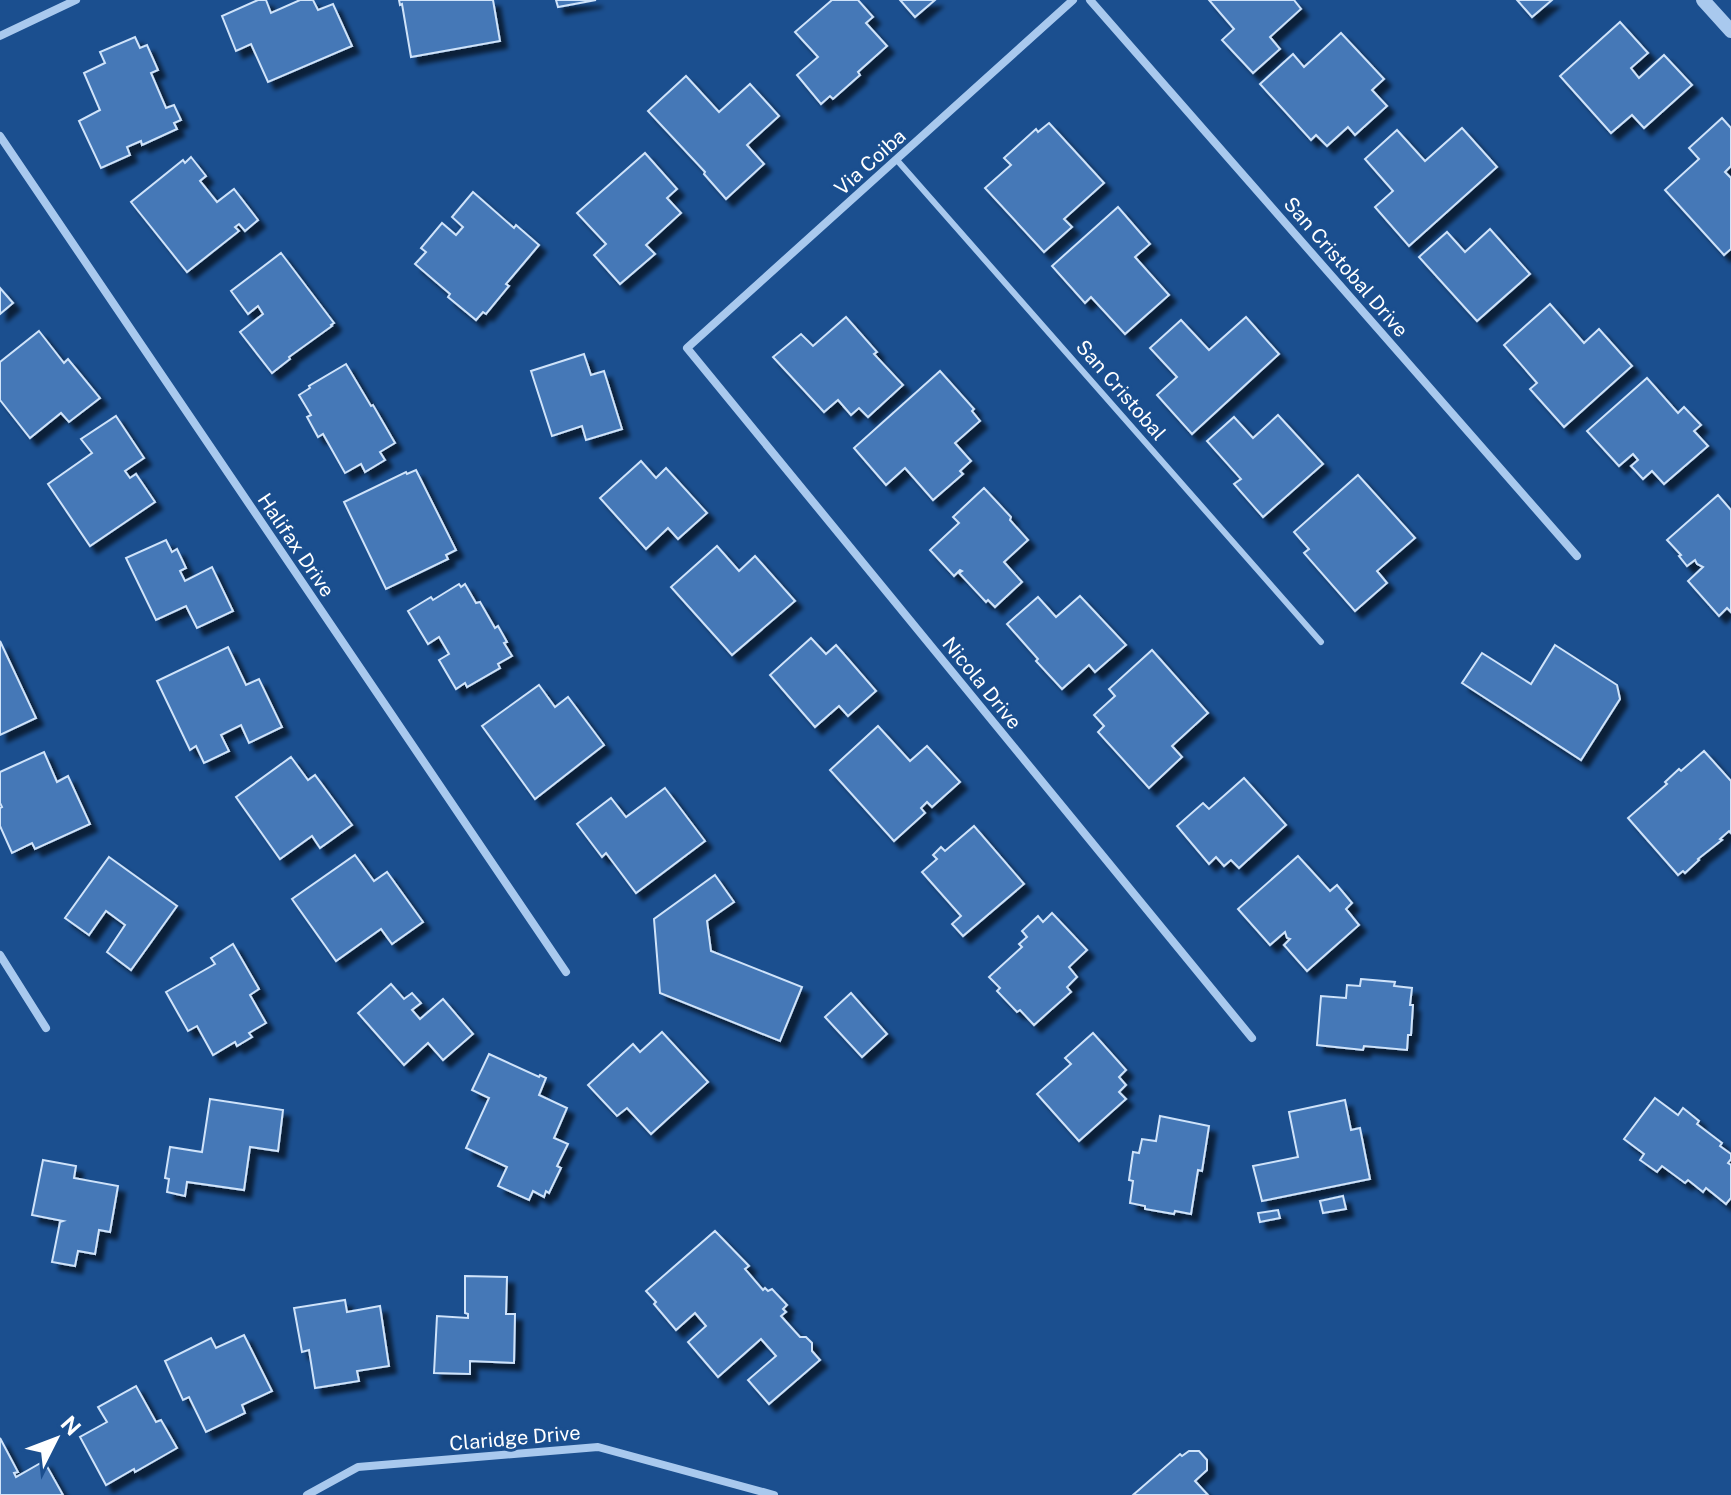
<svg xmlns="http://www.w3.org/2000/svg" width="1731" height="1495" font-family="'Public Sans',sans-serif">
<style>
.building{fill:#4478b7;stroke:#cfe3fa;stroke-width:2;filter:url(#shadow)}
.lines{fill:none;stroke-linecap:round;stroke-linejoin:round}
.service{stroke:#a9c9ee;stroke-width:6}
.minor{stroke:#a9c9ee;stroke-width:8}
.tertiary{stroke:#a9c9ee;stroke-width:14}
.labels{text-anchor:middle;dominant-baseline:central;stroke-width:6;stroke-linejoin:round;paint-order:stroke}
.street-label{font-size:20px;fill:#fff;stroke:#1b4f8f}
</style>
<defs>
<filter id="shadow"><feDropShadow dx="7" dy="7" stdDeviation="2" flood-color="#0009"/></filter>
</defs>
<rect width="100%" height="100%" fill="#1b4f8f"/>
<g class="building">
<path d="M258,0H266L271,13L300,0H313L318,10L333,4L352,46L268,82L251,44L236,51L222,16Z"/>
<path d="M399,0H493L500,41L411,57L402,4L400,5Z"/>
<path d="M556,0H596L558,7Z"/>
<path d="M832,0H858L873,17L866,23L887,46L858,72L860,75L833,99L830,96L821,104L797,75L818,57L795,32Z"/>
<path d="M900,0H935L915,17Z"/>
<path d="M1209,0H1294L1301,9L1270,37L1280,49L1253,73L1222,40L1234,29Z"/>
<path d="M1517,0H1552L1532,17Z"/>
<path d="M1620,22L1648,53L1631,68L1639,78L1664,55L1692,85L1644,128L1632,115L1611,133L1560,76Z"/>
<path d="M1341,33L1384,79L1372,90L1387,106L1355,135L1348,127L1327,146L1316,135L1311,140L1260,84L1293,54L1304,67Z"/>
<path d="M135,37L140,48L147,45L158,70L151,73L166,108L174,105L181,120L174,123L177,129L142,145L141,141L127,147L130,155L101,168L79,121L100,110L84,73L105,63L100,52Z"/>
<path d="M686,76L719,112L750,84L779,116L747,145L764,164L726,199L704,174L705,172L648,111Z"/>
<path d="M1722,118L1731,128V166L1725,172L1731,178V249L1724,255L1665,190L1699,159L1689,148Z"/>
<path d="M1049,123L1104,183L1064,219L1072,227L1044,252L985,188L1011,165L1004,158L1036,129L1038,132Z"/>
<path d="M1462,128L1497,167L1409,246L1375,207L1393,191L1365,159L1397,130L1425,161Z"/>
<path d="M645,153L677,189L667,198L681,213L646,245L655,254L620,284L594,255L606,244L577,213Z"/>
<path d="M191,157L206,176L200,181L217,202L234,189L258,220L245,231L239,224L235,227L239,231L187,272L131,202L183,160L185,163Z"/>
<path d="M473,192L514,228L516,225L539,245L506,284L509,286L486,314L483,312L476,320L448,297L450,294L415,264L426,252L421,248L442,223L456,235L463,227L452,217Z"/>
<path d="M1118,207L1150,244L1135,257L1169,295L1125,334L1091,297L1085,303L1052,266Z"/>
<path d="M1490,229L1530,274L1477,321L1419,257L1447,232L1465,252Z"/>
<path d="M281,253L334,323L331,325L332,326L289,357L290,359L272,373L240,332L263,314L258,306L248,314L231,291Z"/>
<path d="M0,288L13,303L0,314Z"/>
<path d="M1550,304L1584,343L1599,329L1632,366L1564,427L1530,389L1537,383L1504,345Z"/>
<path d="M846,317L877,352L874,354L903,385L868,417L859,408L851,415L838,400L824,412L773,357L801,334L813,346Z"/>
<path d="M1246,317L1279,354L1192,434L1157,395L1177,377L1150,348L1181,320L1209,350Z"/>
<path d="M39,331L64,363L68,359L100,398L69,422L61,413L30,438L0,400V362Z"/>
<path d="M584,354L591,375L604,371L622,429L586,440L582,426L552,436L531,371Z"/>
<path d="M346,364L371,406L373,405L395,443L380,452L385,460L365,472L361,464L345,473L323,434L318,437L307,417L311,415L299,395L310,388L309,386Z"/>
<path d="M940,371L974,409L972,411L980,421L955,443L971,461L960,471L963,474L933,500L905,468L886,485L854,448Z"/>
<path d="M1647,378L1678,413L1684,407L1701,425L1694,431L1708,446L1664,484L1652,471L1643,479L1631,466L1638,460L1633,454L1619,466L1587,431Z"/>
<path d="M1278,415L1323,464L1263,517L1234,484L1241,479L1207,441L1234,417L1253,438Z"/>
<path d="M116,416L144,458L125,471L130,478L136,474L155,502L90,546L48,484L92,453L81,439Z"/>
<path d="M641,461L656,478L666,468L707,513L678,539L668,528L646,549L600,498Z"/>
<path d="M416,470L456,550L446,555L448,559L386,589L344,502L406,472L407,474Z"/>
<path d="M1358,475L1415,538L1377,571L1387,583L1355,611L1304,553L1309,549L1294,532Z"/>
<path d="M984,488L1011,517L1010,520L1028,540L1004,562L1022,582L995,607L988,600L986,602L959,573L962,571L960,570L954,576L930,550L959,523L953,517Z"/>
<path d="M1718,495L1731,510V612L1727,608L1719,616L1688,581L1703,567L1697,564L1695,560L1687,566L1679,556L1681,555L1667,540Z"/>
<path d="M166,540L172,552L177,549L186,568L180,571L185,581L212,567L233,611L197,628L186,606L156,620L126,558Z"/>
<path d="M717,546L739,571L755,556L795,601L732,655L671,587Z"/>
<path d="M459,584L461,587L465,584L476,603L480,602L495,628L498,626L507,642L504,643L512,656L498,664L500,668L467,687L465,683L456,689L439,660L449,654L439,637L428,644L408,611L431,597L433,600Z"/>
<path d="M1080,596L1126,645L1095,672L1089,665L1062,689L1036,661L1038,659L1007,624L1038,597L1056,617Z"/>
<path d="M811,638L826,654L836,645L876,691L848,716L839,706L815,727L770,675Z"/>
<path d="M0,641L36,718L0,735Z"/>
<path d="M1555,645L1617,685L1620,699L1581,760L1462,683L1482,653L1531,684Z"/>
<path d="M228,647L246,685L259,679L282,727L249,743L241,725L221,735L229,751L204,763L196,746L190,750L157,681Z"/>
<path d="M1152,650L1208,713L1172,746L1182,757L1149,788L1098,732L1104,726L1094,715L1115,696L1109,689Z"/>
<path d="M539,685L555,707L568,697L604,745L535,799L482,726Z"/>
<path d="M878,726L910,761L927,746L960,782L932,807L927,802L921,808L925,813L894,841L830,770Z"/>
<path d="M1704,751L1731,781V833L1729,831L1720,839L1722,840L1698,859L1699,860L1685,873L1683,871L1678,875L1628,818L1667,784L1665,782L1679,769L1681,771Z"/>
<path d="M44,752L57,782L68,776L90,824L35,849L32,843L12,853L0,826V808L2,807L0,803V772Z"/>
<path d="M291,757L308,780L315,775L352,825L320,848L312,836L280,859L236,797Z"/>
<path d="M1244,778L1286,825L1239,868L1231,860L1224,866L1216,857L1209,864L1177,826L1203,803L1209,809Z"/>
<path d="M665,788L705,841L636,893L606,853L602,857L577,824L611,798L626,817Z"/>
<path d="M974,826L1024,884L963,936L952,924L961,916L922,872L937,859L933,855L941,847L945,851Z"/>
<path d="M355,855L374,881L387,872L423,922L392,944L381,929L336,961L292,899Z"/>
<path d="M1298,856L1330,891L1337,885L1352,903L1346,909L1359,925L1307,971L1284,945L1290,939L1287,938L1285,932L1270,945L1238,909Z"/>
<path d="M109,857L177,906L131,970L107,952L125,925L106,911L89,935L65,918Z"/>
<path d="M715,875L734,902L707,921L711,951L802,987L780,1041L660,993L654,919Z"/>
<path d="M1052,913L1087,950L1069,967L1077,977L1067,987L1071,992L1034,1025L1020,1010L1017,1012L997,991L1000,988L989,977L1022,947L1019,944L1027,937L1022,931L1038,916L1043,922Z"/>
<path d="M233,944L259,989L250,995L266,1023L249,1033L252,1037L237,1046L235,1042L213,1055L197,1026L188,1031L166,992L215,964L211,958Z"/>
<path d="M1361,979L1395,982L1394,986L1412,988L1410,1005H1413L1411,1035H1408L1407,1050L1364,1046L1363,1050L1317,1045L1321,996L1346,998L1347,985L1360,986Z"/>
<path d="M391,984L404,999L412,993L421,1003L412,1010L420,1019L443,999L473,1034L443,1060L428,1043L404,1065L358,1013Z"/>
<path d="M851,993L887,1034L862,1057L825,1017Z"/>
<path d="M662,1032L708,1082L651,1134L627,1108L617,1116L588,1085L633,1044L640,1052Z"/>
<path d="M1093,1033L1126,1070L1119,1077L1126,1085L1119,1092L1126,1099L1079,1141L1037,1094L1071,1064L1065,1058Z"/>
<path d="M489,1054L539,1077L540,1075L546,1078L539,1095L567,1108L554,1138L568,1144L557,1166L561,1168L549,1193L546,1191L544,1197L533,1191L529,1200L498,1186L507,1167L466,1148L489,1098L472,1090Z"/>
<path d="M1655,1098L1678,1115L1683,1108L1699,1121L1697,1124L1722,1143L1720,1146L1731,1154V1159L1728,1163L1731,1165V1198L1726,1204L1706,1188L1703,1192L1688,1180L1685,1183L1662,1166L1657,1172L1640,1160L1644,1154L1624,1139Z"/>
<path d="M210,1099L283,1110L278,1151L250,1147L244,1190L187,1182L185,1196L167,1192L169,1179L165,1178L170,1147L202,1152Z"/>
<path d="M1345,1100L1351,1130L1360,1128L1370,1179L1262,1201L1253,1166L1298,1157L1289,1112Z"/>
<path d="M1160,1116L1209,1126L1202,1171L1198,1170L1191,1214L1175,1211L1174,1214L1145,1209V1206L1130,1203L1133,1181L1129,1180L1133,1152L1139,1153L1142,1139L1156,1141Z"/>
<path d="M43,1160L76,1166L74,1178L118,1186L110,1232L99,1230L95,1254L78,1251L75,1266L52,1262L60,1222L63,1221L32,1215Z"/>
<path d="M1343,1196L1346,1209L1323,1213L1320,1201Z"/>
<path d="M1278,1210L1280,1218L1260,1222L1258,1213Z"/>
<path d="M715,1231L749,1266L745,1269L763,1290L765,1288L768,1291L772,1289L787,1305L783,1309L786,1312L781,1316L800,1337H806L812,1343V1351L820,1360L769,1404L748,1380L776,1356L761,1339L718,1377L688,1342L706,1326L695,1313L676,1330L654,1304L656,1302L646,1291Z"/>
<path d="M465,1276L507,1277L506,1314H515L514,1363L470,1361V1374L434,1373L437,1316L468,1318V1314L465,1313Z"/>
<path d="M345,1300L347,1312L380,1306L389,1366L357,1371L359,1381L315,1388L309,1350L302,1352L294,1308Z"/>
<path d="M244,1335L272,1391L242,1405L245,1413L206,1432L189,1397L183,1400L165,1361L211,1338L216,1348Z"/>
<path d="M136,1386L156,1422L161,1420L177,1448L135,1472L134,1469L106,1485L80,1437L107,1422L98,1407Z"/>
<path d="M0,1438L18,1472L14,1473L16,1477L44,1461L63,1495H0Z"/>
<path d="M1189,1451H1199L1207,1460V1470L1195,1481L1208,1495H1133L1180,1454L1182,1456Z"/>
</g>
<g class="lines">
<path class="service" d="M896,159L1321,642"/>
<g class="minor">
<path d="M1073,0L687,348L1252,1038"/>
<path d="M1090,0L1577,556"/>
<path d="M0,36L76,0"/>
<path d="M0,136L566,972"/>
<path d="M0,955L46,1028"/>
<path d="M307,1495L358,1467L598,1447L774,1495"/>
</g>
<path class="tertiary" d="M1703,0L1731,31"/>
</g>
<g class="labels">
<g class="street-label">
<text transform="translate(870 162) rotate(-42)">Via Coiba</text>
<text transform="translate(1346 267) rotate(49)">San Cristobal Drive</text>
<text transform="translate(1121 390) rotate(49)">San Cristobal</text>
<text transform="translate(296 545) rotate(56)">Halifax Drive</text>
<text transform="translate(982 683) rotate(51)">Nicola Drive</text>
<text transform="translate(515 1438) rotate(-5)">Claridge Drive</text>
</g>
</g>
<g transform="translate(56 1439) rotate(48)" stroke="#1b4f8f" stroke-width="6" paint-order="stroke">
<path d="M0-6L14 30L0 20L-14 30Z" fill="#ffffff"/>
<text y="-12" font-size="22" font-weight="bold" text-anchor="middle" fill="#ffffff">N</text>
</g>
</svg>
